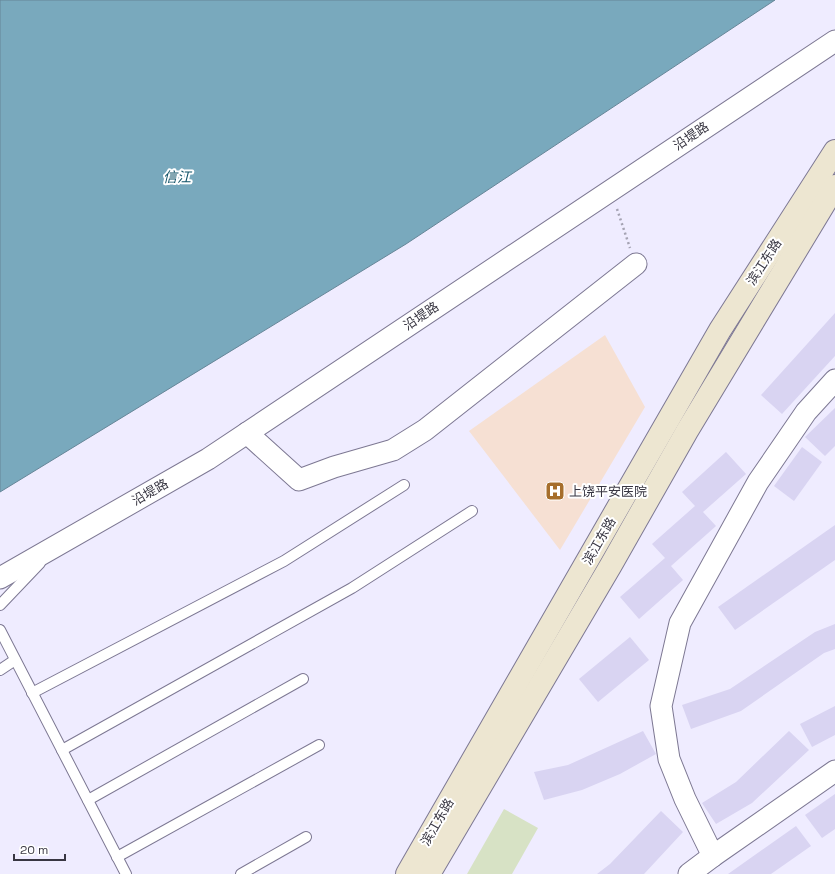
<svg xmlns="http://www.w3.org/2000/svg" width="835" height="874" font-family="'Space Grotesk','Noto Sans SC',sans-serif">
<style>
.medical{fill:#f6e0d3}
.park{fill:#d7e2c5}
.water{fill:#79a9bd;stroke:#668698}
.building{fill:#d9d4f2}
.lines{fill:none;stroke-linecap:round;stroke-linejoin:round}
.lane-casing{stroke:#7d7893;stroke-width:12}
.street-casing{stroke:#7d7893;stroke-width:23}
.secondary-casing{stroke:#7d7893;stroke-width:24}
.path{stroke:#a5a3b3;stroke-width:2.5;stroke-dasharray:2 3;stroke-linecap:butt}
.lane{stroke:#fff;stroke-width:10}
.street{stroke:#fff;stroke-width:21}
.secondary{stroke:#ede6d1;stroke-width:22}
.labels{text-anchor:middle;dominant-baseline:central;stroke-width:4;stroke-linejoin:round;paint-order:stroke}
.street-label{font-size:13px;fill:#383642;stroke:#fff}
.poi-label{font-size:13px;fill:#383642;stroke:#fff;text-anchor:start}
.water-label{font-size:14px;font-style:italic;fill:#0d5065;stroke:#fff}
</style>
<rect width="100%" height="100%" fill="#efecff"/>
<path class="medical" d="M605,335L645,407L560,550L469,431Z"/>
<path class="park" d="M504,809L538,828L512,874H467Z"/>
<path class="water" d="M0,0H775L406,244L0,492Z"/>
<g class="building">
<path d="M835,313V356L782,414L761,395Z"/>
<path d="M835,408V446L825,456L805,437Z"/>
<path d="M802,447L822,462L794,501L774,486Z"/>
<path d="M726,452L746,474L703,512L716,526L671,566L683,580L639,619L620,597L665,558L652,544L695,506L682,492Z"/>
<path d="M835,525V560L735,630L718,607Z"/>
<path d="M835,624V649L824,653L741,711L691,729L682,705L730,689L815,632Z"/>
<path d="M630,637L649,660L598,702L579,679Z"/>
<path d="M835,706V735L812,747L800,724Z"/>
<path d="M643,731L656,754L620,774L582,790L544,800L534,772L568,765Z"/>
<path d="M789,731L809,750L752,803L716,824L702,803L736,782Z"/>
<path d="M835,794V829L822,838L805,815Z"/>
<path d="M661,811L683,832L644,874H597L610,864Z"/>
<path d="M796,826L811,846L771,874H728Z"/>
</g>
<g class="lines">
<g class="lane-casing">
<g id="lane">
<path d="M0,605L40,563"/>
<path d="M0,630L126,874"/>
<path d="M0,670L15,660"/>
<path d="M32,693L284,561L404,485"/>
<path d="M62,750L352,588L472,511"/>
<path d="M88,800L303,679"/>
<path d="M117,857L319,745"/>
<path d="M241,874L306,837"/>
</g>
</g>
<g class="street-casing">
<g id="street">
<path d="M835,380L806,412L758,482L680,623L661,706L669,759L685,799L713,856L835,771"/>
<path d="M247,433L299,480L334,467L393,450L425,430L636,264"/>
<path d="M0,578L208,459L835,41"/>
<path d="M689,874L713,856"/>
</g>
</g>
<g class="secondary-casing">
<g id="secondary">
<path d="M407,874L720,330L835,151"/>
<path d="M429,874L611,565L687,431L835,186"/>
</g>
</g>
<path class="path" d="M617,209L630,248"/>
<use href="#lane" class="lane"/>
<use href="#street" class="street"/>
<use href="#secondary" class="secondary"/>
</g>
<defs>
<g id="hospital-square" transform="scale(1)"><rect x="-9" y="-9" width="18" height="18" rx="4" fill="#a66e2b" stroke="#fff"/><path d="M-5-5h3v3.5h4V-5h3V5h-3V1.5h-4V5h-3Z" fill="#fff"/></g>
</defs>
<g fill-rule="evenodd">
<use href="#hospital-square" x="555" y="491"/>
</g>
<g class="labels">
<g class="street-label">
<text transform="translate(691 136) rotate(-34)">沿堤路</text>
<text transform="translate(764 262) rotate(-57)">滨江东路</text>
<text transform="translate(421 316) rotate(-34)">沿堤路</text>
<text transform="translate(150 492) rotate(-30)">沿堤路</text>
<text transform="translate(599 541) rotate(-60)">滨江东路</text>
<text transform="translate(437 822) rotate(-60)">滨江东路</text>
</g>
<g class="poi-label">
<text x="569" y="491">上饶平安医院</text>
</g>
<g class="water-label">
<text x="177" y="177">信江</text>
</g>
</g>
<path d="M14 854v6h51v-6" fill="none" stroke="#383642" stroke-width="2"/>
<text x="20" y="854" font-size="12" fill="#383642" stroke="#ffffff" stroke-width="3" paint-order="stroke">20 m</text>
</svg>
